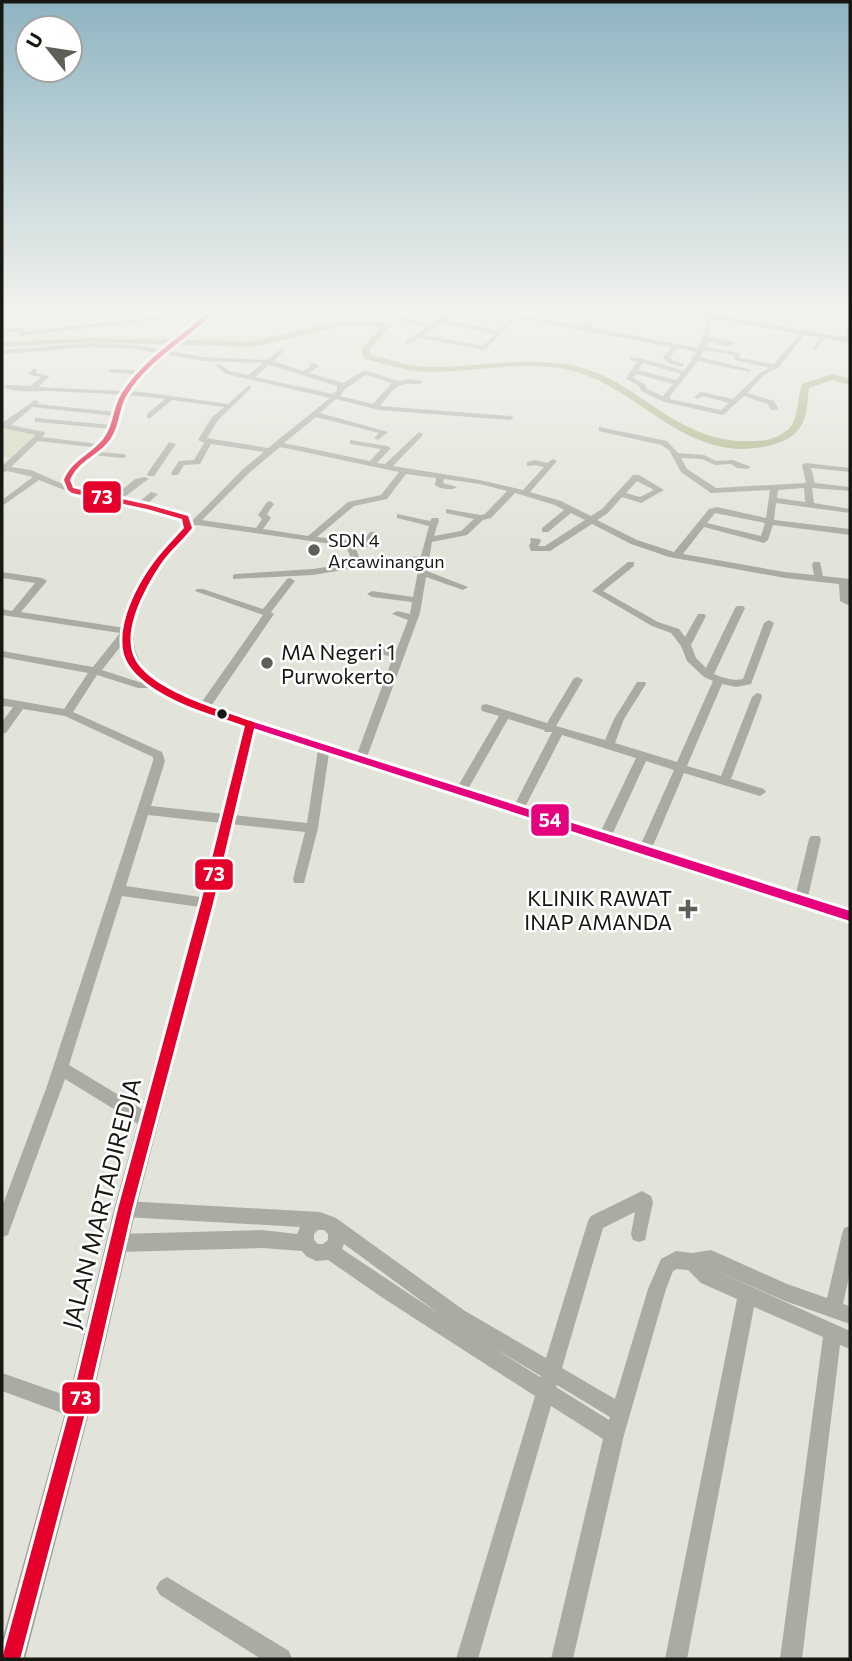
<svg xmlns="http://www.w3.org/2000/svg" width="852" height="1661" font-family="Commissioner,sans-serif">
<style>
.green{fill:#d3dabd}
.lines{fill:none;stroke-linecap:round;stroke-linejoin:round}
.river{fill:#abb488;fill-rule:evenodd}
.minor{fill:#aaaca3;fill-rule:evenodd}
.major{fill:#a1a399;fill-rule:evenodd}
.bus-1-casing{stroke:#fff;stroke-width:6}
.bus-2-casing{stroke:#fff;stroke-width:6}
.bus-1{fill:#e5007d;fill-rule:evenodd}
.bus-2{fill:#e4002b;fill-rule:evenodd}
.poi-dot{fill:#5e5f57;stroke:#fff;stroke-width:2.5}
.bus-dot{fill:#171811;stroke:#fff;stroke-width:2.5}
.labels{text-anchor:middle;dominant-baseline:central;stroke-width:5;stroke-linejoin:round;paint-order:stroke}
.far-poi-label{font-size:18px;fill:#171811;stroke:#fff;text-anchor:start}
.poi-label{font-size:21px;fill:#171811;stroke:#fff;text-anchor:start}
.near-street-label{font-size:24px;fill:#171811;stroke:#fff}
.line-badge{stroke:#fff;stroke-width:2.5}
.badge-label{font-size:19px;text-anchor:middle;font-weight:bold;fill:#fff}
</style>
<rect width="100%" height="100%" fill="#e2e4da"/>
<path class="green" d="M2,427L38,435L10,458L2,456Z"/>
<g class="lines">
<path class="river" d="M364,319L384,322L388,328L369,350L371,355C390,360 408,366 428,367C474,368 520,357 566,364C638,375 672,445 754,441C768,441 783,437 792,425C799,413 797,397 802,384L832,374L850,379V385L832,380L809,388C807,399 808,414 802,424C795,438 782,442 768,446C685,465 640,386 569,370C524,360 477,372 431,372C408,372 387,364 364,359L361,350L380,328L378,326L348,325L252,347L88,342L2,347V342L88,338L252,341L332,323Z"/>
<g class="minor">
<path d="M200,312H222L20,336L17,334L20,332Z"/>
<path d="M372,312H383L430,325L449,312H457L446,320L498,330L511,317L486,312H503L585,326L594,312H600L590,327L698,348C706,337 701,324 713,315L716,317L710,327L709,337L736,342L728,347L714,344V342L708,341L706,347L739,353L740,358L774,364L802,331L807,332L778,368L764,375L747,393L774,401L778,408L777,410H771L768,404L744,396L723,415L664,402L641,391L639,386L626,379L637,362L629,359V357L644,359L684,371L692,360L691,358L697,352L678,348L670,357L673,361L684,364V366L682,367L668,363L663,358L672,347L516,318L485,350L419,338L407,345L405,344V342L425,328ZM442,323L495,334L483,346L424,335ZM704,350L734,355L735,360L769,368L760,373L733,399L701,392L694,397L698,399L703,396L729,403L721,410L670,399V396L698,361L749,372L752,370L700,357ZM643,363L681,374L676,380L638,370ZM636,374L673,384L663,396L647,389L645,384L633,378Z"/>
<path d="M766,312H772L764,327H760Z"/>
<path d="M850,325L849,340L844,341L847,327Z"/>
<path d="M27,327L29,330L2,333V329Z"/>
<path d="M821,334L826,335L816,350H812Z"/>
<path d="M90,343L136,345L203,357L267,360L282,348L284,349V351L273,361L303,371L311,366L310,363H314L319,366L309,373L343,383L365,370L398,381L410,379L422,381V383L420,384C396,382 394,388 380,406L510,416L514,418L510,420L379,410L336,399L320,413L388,432L378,440L374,438L379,433L316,417L284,443L370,461L381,449L350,444V440L387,446L391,448L377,463L385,464L419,432L423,434L422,436L393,466L480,480L523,490L544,467L535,465L527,466V462L535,460L547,463L553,459L557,461L530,492L561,501L591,516L602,509L633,475H639L664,490L641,503L622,497L608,513L597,520L637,540L674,552L709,509L717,507L766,518L770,490L711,493L681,472L669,450L661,445L599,431V427L667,441L678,453L704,455L716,461L733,460L751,467L747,469L737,468L731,464L715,465L702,459L681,458L687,469L716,488L806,483L802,465L806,463L850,468V472L811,468L815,483L850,487V491L812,488L814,503L850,509V513L776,503L774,520L850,529V535L773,525L768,540L764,543L704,527L683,554L785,572L814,575L812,564L814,562H820L823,576L850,579V606L840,601L839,584L785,578L669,557L631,544L592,524L550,551H531L529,546L531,542L530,540L531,538L540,539L541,541L538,546H545L585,520L571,513L548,532H542V528L564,510L555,505L515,493L491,518L483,520L467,535L432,542L427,571L468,587L463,590L426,577L420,613L367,757L458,786L499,716L482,711L481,708L482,705L486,704L547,723L574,678L578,677L583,680L556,726L605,740L614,719L637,682H645L646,684L624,719L615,743L677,762L713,681L704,677L687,661L681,646L671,633L652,626L592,591L628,562H634V566L603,591L658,622L679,629L685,637L698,614H704L706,616L691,645L696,658L706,668L735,608L737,606H743L745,608L714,674C723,678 733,681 743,679L764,623L769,620L774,623L751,684L736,687L722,684L687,766L721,776L752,697L757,693L761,694L762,697L731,779L764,789L766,792L760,796L684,773L652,848L796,893L809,839L811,836H819L821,839L808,897L850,911V921L329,753L318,828L304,883H294L293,879L305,832L148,815L126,886L207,898L212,899L214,903L212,907L207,908L122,896L69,1065L155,1117L157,1122L155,1127L149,1130L143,1127L65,1079L10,1229L8,1235L2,1237V1207L47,1086L153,761V757L65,716L23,709L6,733L2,734V722L13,707L2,706V698L64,709L88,673L2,657V651L93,667L120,633L2,615V609L12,611L35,583L2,578V572L42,578L47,581L21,612L125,628L130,631L128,637L102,670L139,682L161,684L162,686L161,688H138L97,675L73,712L162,752L165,761L151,806L307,823L318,750L246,727L245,724L250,720L357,754L393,657L371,652L370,650L375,647L396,651L408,620L392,614L397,611L410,614L412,602L372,597L367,594L372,591L413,597L420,561L373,565L313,575L233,579V575L236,574L313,569L353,563L346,546L197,525L186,527V523L193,520L243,469L264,452L211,444L200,464L184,465L178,475H172L171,473L179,461L194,460L204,443L198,440L212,417L224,407L172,400L150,418H147V414L165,399C127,394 89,393 51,391C36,391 16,393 3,387L7,385L30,386L41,377L29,375V373L34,368L37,370L36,373L50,376L38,387L142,392L228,404L249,385L251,386V388L218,420L207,438L268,448L330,398L226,374L215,365L220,364L230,371L248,375L263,363L203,361L136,349L90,347L2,354V350ZM269,365L337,386V390L333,394L255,377ZM366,375L392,383L373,404L340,396L345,389ZM280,447L399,472L381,495L348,502L308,536L263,529L271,518L267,514L274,504L270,501L267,502L258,515L262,519L256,528L202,520L249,473ZM406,474L436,478L435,485C440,489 452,491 457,487L443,483L444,479L480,484L507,491L485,514L480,515L446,509V513L474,519L461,531L434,536L439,520L438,518H432L430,521L397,514V518L429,526L421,556L361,561L355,547H368L377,534L376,532H370L363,542L317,537L354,506L387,499ZM637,481L654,490L640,497L626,493ZM804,488L805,502L777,498L778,490ZM715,513L765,523L761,536L707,523ZM508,719L544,730L545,732H552L515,804L468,789ZM562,735L636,758L601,831L525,807ZM646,761L674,770L641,844L612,835Z"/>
<path d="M111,369L142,371L145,373L142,375L109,372L108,371Z"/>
<path d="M35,400L39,402L37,404L115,412L119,414L115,416L33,407L11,425L44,432L45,434L42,437L99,444L103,446L99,448L38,441L11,467L31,470L74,489L67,491L39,480L2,506V500L33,477L7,471L2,473V466L36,435L2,428V423Z"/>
<path d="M35,418L112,425L116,427L112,429L38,422H35Z"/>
<path d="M169,442L176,444L154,476H148L147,474Z"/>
<path d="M88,451L123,454L127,456L123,458L91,455H88Z"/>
<path d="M145,477L149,479C138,485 124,501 112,502V498L135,479Z"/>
<path d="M151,492L158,494L144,507H138V503Z"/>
<path d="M290,578L295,581L271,612L274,614L209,709H201L200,706L201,703L263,615L195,591L197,589H203L263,609L287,579Z"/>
<path d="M642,1191L651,1196L653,1202L645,1240L639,1242L633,1240L631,1234L635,1212L603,1228L562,1368L615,1399L648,1289L661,1259L676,1251L692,1253L711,1250L787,1284L827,1298L842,1234L844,1228L850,1226V1272L843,1304L850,1306V1324L785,1301L710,1268L850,1331V1349L840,1345L802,1659H780L823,1337L754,1307L687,1659H665L737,1299L701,1283L688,1270L677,1269L673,1271L666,1289L624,1435L573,1659H551L603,1439L551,1406L478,1659H456L535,1396L383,1298L328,1260L316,1261L306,1256L302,1251L262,1248L118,1252L112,1249L109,1243L112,1237L118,1234L262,1230L297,1234L300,1227L125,1217L119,1215L117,1209L119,1203L125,1201L320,1212L336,1218L465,1311L546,1358L588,1221L591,1216ZM318,1230H324L328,1234V1240L323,1244H318L314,1240V1234ZM344,1244L438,1313L342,1249ZM492,1347L541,1376L540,1377ZM557,1385L610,1417L609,1420L556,1387Z"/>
<path d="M2,1373L85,1402L88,1409L85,1416L78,1419L2,1391Z"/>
<path d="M167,1577L289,1651L292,1659H261L160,1595L156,1588L160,1581Z"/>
</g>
<g class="major">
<path d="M208,312H217C189,340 152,359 130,393C121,406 122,424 113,438C102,455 80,460 72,480L75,487L78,488L149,504L189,516L194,528C184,541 171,551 162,565C91,674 165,689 255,721L257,724L215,903L136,1209L90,1409L25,1659H2V1641L66,1409L114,1209L199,903L242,726C208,714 162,704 136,677C92,629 152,564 182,528L180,520L146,510L71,493L66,491L62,480C70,460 90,454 103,438C112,425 112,406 121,393C142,359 178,337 208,312Z"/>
<path d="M678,312H697L850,338V343Z"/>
</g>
<g class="bus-1-casing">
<path id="bus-1" d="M250,721L850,911V921L247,726L245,724L247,722Z"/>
</g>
<g class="bus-2-casing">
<path id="bus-2" d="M209,312H215C187,339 150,359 128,393C119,406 120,424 111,438C100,455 78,460 70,480L73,488L77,489L149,505L188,516L192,528C182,541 169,551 160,565C145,588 123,627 133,655C146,690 221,710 253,722L255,724L213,903L132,1209L86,1409L20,1659H2L70,1409L118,1209L201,903L245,726C215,715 182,707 155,689C143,681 128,669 124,654C116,623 140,579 159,556C167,546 176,537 184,528L182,519L147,509L72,493L68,490L64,480C72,460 92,454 104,438C114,425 113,406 122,393C144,359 180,337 209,312Z"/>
</g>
<use href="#bus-1" class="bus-1"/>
<use href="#bus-2" class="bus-2"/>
</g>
<linearGradient id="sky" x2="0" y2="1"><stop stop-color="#8fb4c2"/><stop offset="0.57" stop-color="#f2f3ee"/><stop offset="1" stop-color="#f2f3ee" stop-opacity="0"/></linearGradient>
<rect width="852" height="545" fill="url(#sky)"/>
<g class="poi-dot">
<circle cx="314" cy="550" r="7"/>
<circle cx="267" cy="663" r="7"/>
<path d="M684.5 898.5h7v7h7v7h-7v7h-7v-7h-7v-7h7z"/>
</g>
<circle class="bus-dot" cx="222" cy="714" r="6"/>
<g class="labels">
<g class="far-poi-label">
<text x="328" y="540">SDN 4<tspan x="328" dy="21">Arcawinangun</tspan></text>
</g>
<g class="poi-label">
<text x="281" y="651">MA Negeri 1<tspan x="281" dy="24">Purwokerto</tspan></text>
<text x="672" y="897" text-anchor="end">KLINIK RAWAT<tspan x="672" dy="24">INAP AMANDA</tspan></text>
</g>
<g class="near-street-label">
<text transform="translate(101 1203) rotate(-76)">JALAN MARTADIREDJA</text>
</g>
</g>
<g class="line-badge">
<rect x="82" y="480" width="40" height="34" rx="7" fill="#e4002b"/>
<rect x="530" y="803" width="40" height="34" rx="7" fill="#e5007d"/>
<rect x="194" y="858" width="40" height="33" rx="7" fill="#e4002b"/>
<rect x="61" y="1381" width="40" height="34" rx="7" fill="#e4002b"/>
</g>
<g class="badge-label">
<text x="102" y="504">73</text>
<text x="550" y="827">54</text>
<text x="214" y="881">73</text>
<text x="81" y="1405">73</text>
</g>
<rect width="852" height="1661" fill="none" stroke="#171811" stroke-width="7"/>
<g transform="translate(49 49) rotate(300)"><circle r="33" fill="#ffffff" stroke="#a2a3a0" stroke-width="2"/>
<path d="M0-5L12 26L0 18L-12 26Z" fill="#5e5f57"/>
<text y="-10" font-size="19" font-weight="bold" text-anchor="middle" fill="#171811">U</text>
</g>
</svg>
